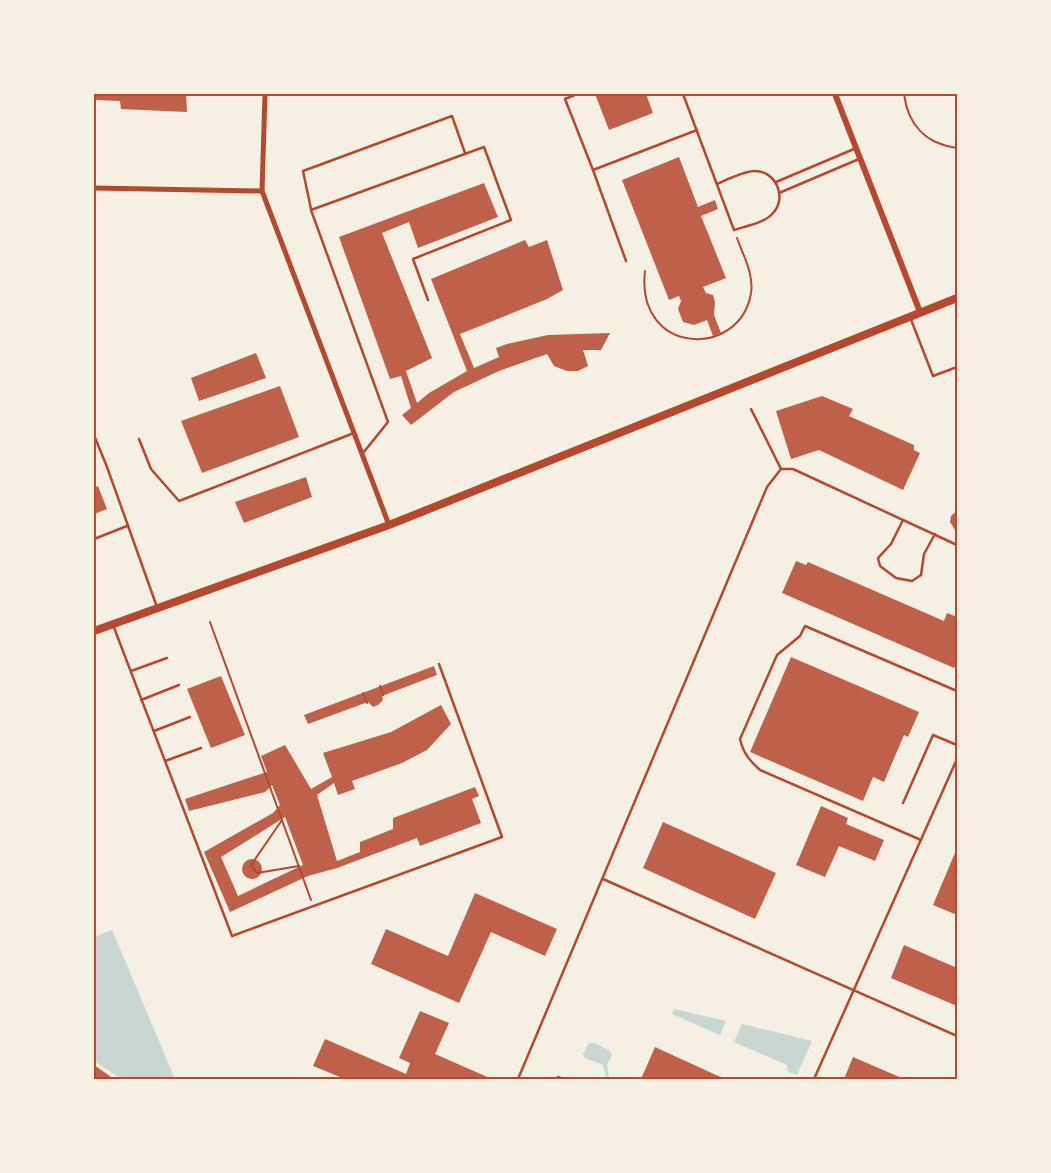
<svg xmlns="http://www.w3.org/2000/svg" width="1051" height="1173" font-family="'Alegreya Sans',sans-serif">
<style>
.water{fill:#c9d6d2}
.building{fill:#bf614a;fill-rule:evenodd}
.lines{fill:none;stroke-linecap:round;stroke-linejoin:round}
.path{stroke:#b5482f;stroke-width:2}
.service{stroke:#b5482f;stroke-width:2.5}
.minor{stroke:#b5482f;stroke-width:5}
.tertiary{stroke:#b5482f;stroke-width:6}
.primary{stroke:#b5482f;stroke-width:8}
.neatline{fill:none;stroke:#b5482f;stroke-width:2}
</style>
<rect width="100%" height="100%" fill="#f6efe4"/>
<g class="water">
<path d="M112,930L175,1079H121L94,1061V937Z"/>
<path d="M674,1009L726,1021L720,1035L672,1014Z"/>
<path d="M742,1024L812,1041L797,1075L788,1072L787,1065L734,1042Z"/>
<path d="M589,1043H595L610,1051L612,1055L607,1065L609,1079H606L603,1065L585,1058L583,1054Z"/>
</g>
<g class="building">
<path d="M94,94H186L187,112L121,109L120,101L94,100Z"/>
<path d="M595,94H646L653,113L609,130Z"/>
<path d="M679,157L698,207L715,200L718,209L701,216L726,278L703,287L706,293L713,295L715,302L714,315L721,333L713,336L707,320L694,325L683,322L678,309L681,301L679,296L669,300L622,180Z"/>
<path d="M484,183L498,217L418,248L409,222L382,233L432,358L406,371L417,403L429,393L467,371L431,279L525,240L529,247L547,240L563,290L547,299L460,334L474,368L499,357L496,348L507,344L548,335L610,333L601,350H583L588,366L578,371H567L554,366L547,354L499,371L454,392L411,425L402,415L411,408L401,376L390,379L339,237Z"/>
<path d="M256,353L266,378L199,401L191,378Z"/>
<path d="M280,386L299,437L202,473L181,421Z"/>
<path d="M822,396L853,409L849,416L914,445V450L920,453L903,490L819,450L791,459L776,411Z"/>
<path d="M306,477L312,497L244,523L235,502Z"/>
<path d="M98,486L107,509L94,514V488Z"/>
<path d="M957,511V533L950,522L951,516Z"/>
<path d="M796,561L806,565L808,562L944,621L947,613L957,617V661L954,668L782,593Z"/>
<path d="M791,657L919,712L908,737L904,735L884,782L873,777L863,801L750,752Z"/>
<path d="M434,666L437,675L382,696L383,700L378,705L373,707L368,702L308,724L304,715Z"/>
<path d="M221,676L245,735L211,748L187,689Z"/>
<path d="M441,705L451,724L427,750L402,763L352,781L355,789L338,795L334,783L317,795L337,861L360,852V842L393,829V818L475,787L479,796L472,799L481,823L420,846L417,838L337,868L308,876L230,912L204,852L273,813L280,805L272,785L265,792L189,811L185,799L267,772L261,756L285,745L311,789L332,777L323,753L391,732ZM285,817L303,865L238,896L221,857Z"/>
<path d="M821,806L848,818L846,824L884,840L875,861L839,846L825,877L796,865Z"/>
<path d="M663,822L776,873L755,919L643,868Z"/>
<path d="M957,848V915L933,905Z"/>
<circle cx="252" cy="869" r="10"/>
<path d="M475,893L557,929L545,956L491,932L459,1003L371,964L386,929L448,956Z"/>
<path d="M904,945L957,968V1006L891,978Z"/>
<path d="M420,1011L449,1023L435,1054L492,1079H345L313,1066L325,1039L406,1074L410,1063L399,1058Z"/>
<path d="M655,1047L716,1075L726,1079H641Z"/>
<path d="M853,1057L904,1079H844Z"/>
<path d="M94,1065L114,1079H94Z"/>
</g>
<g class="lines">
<g class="path">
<path d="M904,94C908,125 926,144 957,148"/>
<path d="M645,271C635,355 740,360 751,293C754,274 743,255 737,238"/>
<path d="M210,622L311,900"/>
<path d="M380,686L383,695"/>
<path d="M363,693L367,703"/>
<path d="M282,820L251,865L257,873L299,866"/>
</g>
<g class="service">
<path d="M577,94L565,99L593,170"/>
<path d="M683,94L734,230C746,226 765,223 773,213C788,197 775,170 754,171C742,172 728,179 717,184"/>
<path d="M776,182L854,149"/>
<path d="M779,193L859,159"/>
<path d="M311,209L303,171L452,116L465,153"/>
<path d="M626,261L593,170L697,130"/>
<path d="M910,317L933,376L957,367"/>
<path d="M751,409L781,469"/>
<path d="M94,435L107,467L157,607"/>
<path d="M139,439L151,469L179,501L354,433"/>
<path d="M363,453L388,422L311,210L484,147L511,220L413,259L428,300"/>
<path d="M903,520L891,544L878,558L880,566L896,578L912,581L921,575L924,554L935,534"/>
<path d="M94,539L127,526"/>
<path d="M113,625L232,936L502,837L439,664"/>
<path d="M131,671L167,658"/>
<path d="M141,700L179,685"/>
<path d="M154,731L190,717"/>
<path d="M165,761L201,748"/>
<path d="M903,803L933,735L957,745"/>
<path d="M921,840L760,770C750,761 743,753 740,739L777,655L800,636L805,626L957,691"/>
<path d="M603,879L957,1036"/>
<path d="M518,1079L767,487L781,469H793L957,545"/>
<path d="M557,1079L558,1077L563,1079"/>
<path d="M814,1079L957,759"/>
</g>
<g class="minor">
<path d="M265,94L262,191L389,525"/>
<path d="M94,188L262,191"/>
</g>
<path class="tertiary" d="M835,94L920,312"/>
<path class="primary" d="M94,631L389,525L957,298"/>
</g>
<rect width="1051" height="1173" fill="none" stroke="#f6efe4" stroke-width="190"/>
<rect x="95" y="95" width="861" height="983" class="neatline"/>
</svg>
